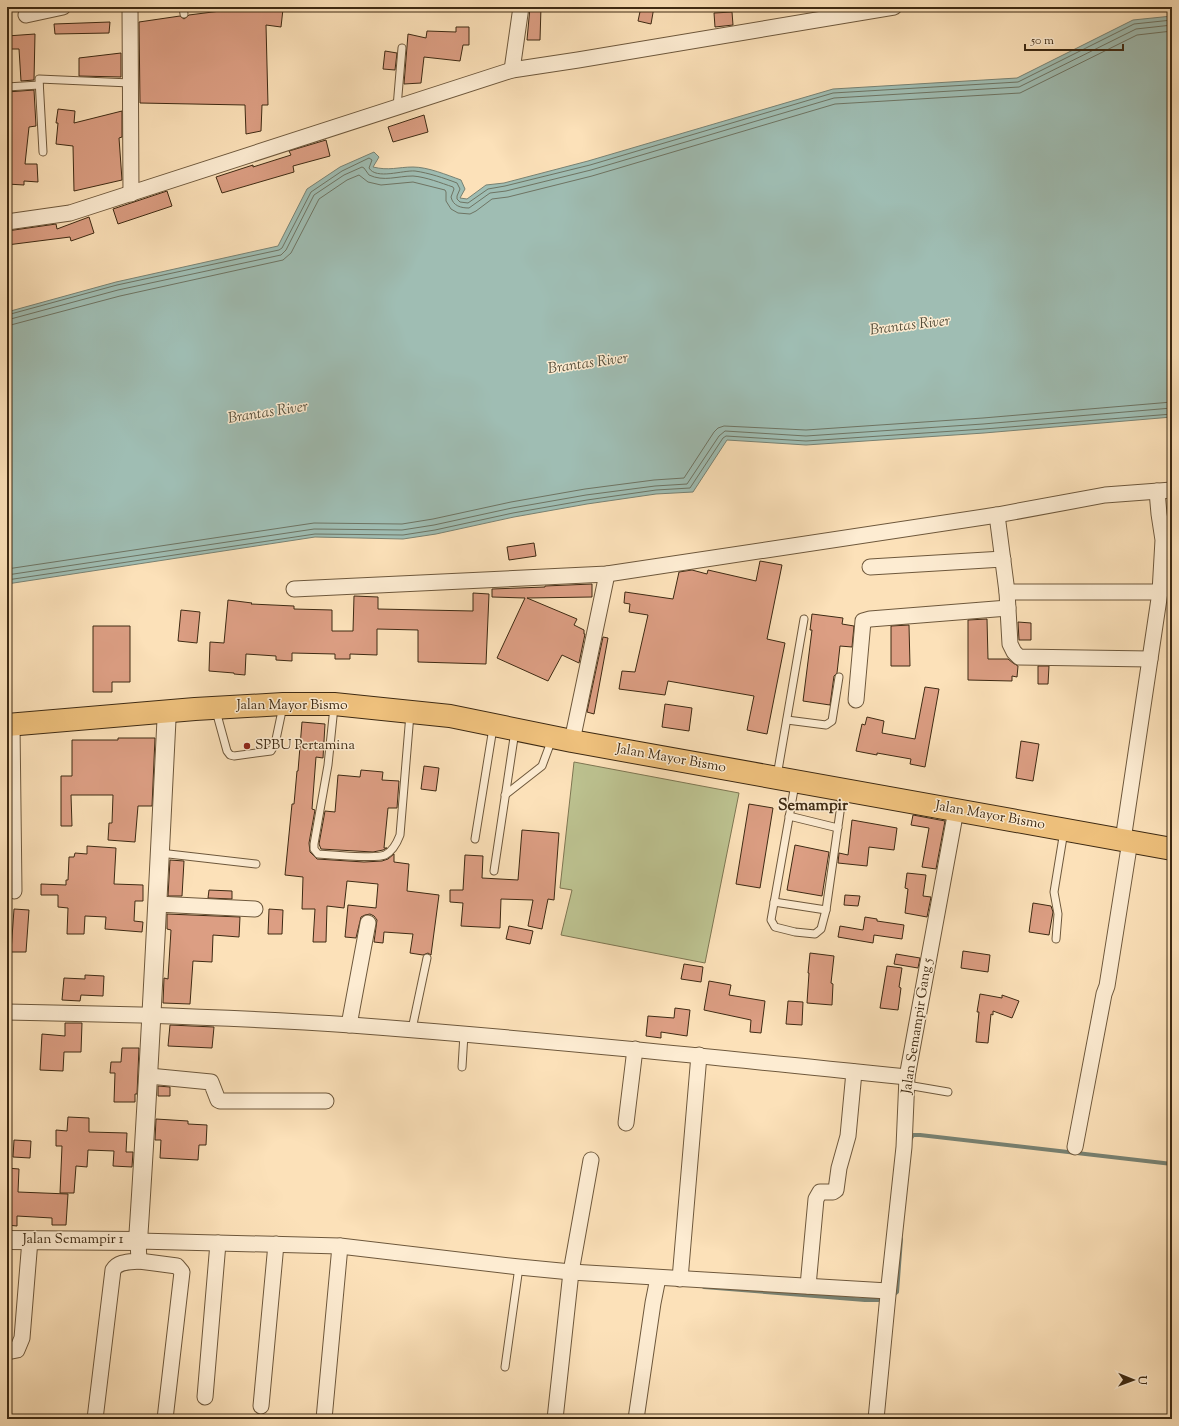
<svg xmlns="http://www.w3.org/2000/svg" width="1179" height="1426" font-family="'Sorts Mill Goudy',serif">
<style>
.green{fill:#bdc391;stroke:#7e7652}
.water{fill:#9fbdb3;stroke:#788273}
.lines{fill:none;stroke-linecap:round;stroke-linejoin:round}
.shore{stroke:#6e7463;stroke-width:1}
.stream{stroke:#788273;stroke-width:4}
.building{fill:#dc9e83;stroke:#3e2a13}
.service-casing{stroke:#6e583c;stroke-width:9}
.minor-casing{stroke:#6e583c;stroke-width:17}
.tertiary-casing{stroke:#6e583c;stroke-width:20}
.primary-casing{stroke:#3e2a13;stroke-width:24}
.service{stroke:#fdecd2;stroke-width:7}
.minor{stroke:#fdecd2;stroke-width:15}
.tertiary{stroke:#fdecd2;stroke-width:18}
.primary{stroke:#eec07c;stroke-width:22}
.poi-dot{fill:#8f2418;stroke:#fdecd2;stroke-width:1.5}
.labels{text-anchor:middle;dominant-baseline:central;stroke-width:3;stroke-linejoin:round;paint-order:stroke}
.street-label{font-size:14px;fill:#3e2a13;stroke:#fdecd2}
.poi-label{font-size:14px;fill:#3e2a13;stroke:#fdecd2;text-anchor:start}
.water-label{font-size:15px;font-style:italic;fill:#564f3b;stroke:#fdecd2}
.quarter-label{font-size:16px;font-weight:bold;fill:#3e2a13;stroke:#fdecd2}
</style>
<rect width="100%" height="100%" fill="#fce1b9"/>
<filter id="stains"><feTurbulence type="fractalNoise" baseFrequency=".005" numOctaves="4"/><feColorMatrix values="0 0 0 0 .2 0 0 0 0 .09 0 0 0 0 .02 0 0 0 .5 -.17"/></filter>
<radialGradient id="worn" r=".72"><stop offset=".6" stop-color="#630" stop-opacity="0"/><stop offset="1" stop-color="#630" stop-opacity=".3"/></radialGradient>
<path class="green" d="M574,762L739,793L705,963L561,935L572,890L560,888Z"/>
<path class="water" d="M1172,16V417L984,433L806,445L727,440L693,492L656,494L587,504L514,517L436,534L403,539L315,537L7,584V312L116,282L278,246L307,189L340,167L374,152L379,157L373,167C389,171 398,167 413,167C428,167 447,175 461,180L465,189L460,198L467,199L486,185L504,183L588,161L833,89L1017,78L1133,20Z"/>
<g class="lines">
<g class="shore">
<path d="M7,315L117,285L279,250L282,248L311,192L342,171L369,158L372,160L369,168C376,180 403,170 415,171C429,173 444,178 457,183L460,189L457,196V199L460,202L468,203L488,189L505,186L590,165L833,93L1018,82L1134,24L1172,20"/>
<path d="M7,320L118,290L281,255L286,250L314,195L344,175L362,167L364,168L369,175C384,182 397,176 413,176C426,177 441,183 453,187L454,189L451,197C453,206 461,208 469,208L490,193L506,191L591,170L834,98L1019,87L1136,29L1172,25"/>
<path d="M7,326L120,296L283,260L291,253L319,199L347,180L359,175L368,182L381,185L413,182L445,190L446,192V201L451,209L458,213L470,214L476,211L492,199L508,197L592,176L835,104L1020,93L1137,35L1172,31"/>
<path d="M7,569L314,523L402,524L433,519L511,502L585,489L654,480L684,478L714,432L718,428L724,426L806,430L983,418L1172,402"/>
<path d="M7,575L314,529L402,530L434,525L512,508L586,495L655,486L687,484L719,436L725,431L806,436L983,424L1172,408"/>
<path d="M7,580L315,534L403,535L435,530L513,513L587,500L656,490L690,488L723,438L726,436L806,441L984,429L1172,414"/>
</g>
<g class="stream">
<path d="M910,1140L913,1135H920L1172,1164"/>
<path d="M704,1287L865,1300H885"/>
<path d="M892,1296L897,1292L901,1239"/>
</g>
</g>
<g class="building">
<path d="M252,7L283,9L281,27L266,25L268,105H262L261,131L246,134L245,105L140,103L139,22L180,16L184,19L189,15Z"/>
<path d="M530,7H541L540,40H527Z"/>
<path d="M641,7H654L651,24L638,21Z"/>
<path d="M732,12L733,25L715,27L714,13Z"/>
<path d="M110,22L109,33L55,34L54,24Z"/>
<path d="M456,27H469V45H463L460,61L424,57L421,83L404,84L408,34L426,38L427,31L456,32Z"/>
<path d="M35,34L34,80L21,81L19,49H7V36Z"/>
<path d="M385,51L397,53L395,70L383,69Z"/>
<path d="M121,53V77L79,76V58Z"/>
<path d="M34,90L36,126L29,127L25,164H37L38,182L24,181V185L7,184V164L11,128H7V92Z"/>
<path d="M58,109L75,111L74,123L122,111V137L119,138L122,180L74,191L73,146L56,144L58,123H56Z"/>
<path d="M424,115L428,132L393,142L388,127Z"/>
<path d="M326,140L330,156L293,166L294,172L222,193L216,177L253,165V167L291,155L289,151Z"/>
<path d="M167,191L172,206L118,224L113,209Z"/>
<path d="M89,217L94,233L71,241L70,237L7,245V231L56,224L57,229Z"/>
<path d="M534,543L536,556L509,560L507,547Z"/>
<path d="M760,561L782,565L767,639L785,643L767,734L747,730L754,696L668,681L665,695L619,689L622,671L635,672L648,615L629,612L630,604L624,603L625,592L673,599L679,572L692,570L707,574L708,570L756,581Z"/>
<path d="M592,584V597L527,598L577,619L574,625L584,630V634H585L579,663L562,655L548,681L497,658L525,598L492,597V589L545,587V586Z"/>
<path d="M473,593L489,594L486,664L418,662V630L377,629V655L350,654V659H335V654L292,653V661L276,660V656L246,654L245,675L234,674V673L209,671L210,642L224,643L228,600L252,603L251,604L294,606V609L332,610V631H353L354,596L378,597V609L473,611Z"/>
<path d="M181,610L200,612L197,643L178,641Z"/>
<path d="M812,614L843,618L842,624L854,626L852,647L840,646L837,673L834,676L830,705L803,701L812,630H810Z"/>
<path d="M987,619L988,659H1008L1013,663L1018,666L1017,677L1012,676V681L968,680V620Z"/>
<path d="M1018,622L1031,623V640H1019Z"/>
<path d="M909,625L910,666H891V626Z"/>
<path d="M93,626H130V682H112V692H93Z"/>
<path d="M603,637L608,638L594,714L587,712Z"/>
<path d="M1038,666H1049L1048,684H1038Z"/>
<path d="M925,687L939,689L925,767L910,764L911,759L877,753V755L856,751L862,724L865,725L867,717L884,721L882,733L915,739Z"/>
<path d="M665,704L692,708L689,731L662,727Z"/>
<path d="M302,722L325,724L323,758L316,757L312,809L315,810L309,843L310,852L317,859L364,862L382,861L388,859L394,854V862L409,864L407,891L439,895L431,955L428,953L423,955L410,953L413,934L384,932L383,943L374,942L377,920L374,916L370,914L365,915L361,917L356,938L345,937L348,905L376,908L378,884L347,881L344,908L327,906L326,942H313L315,909H302L303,877L285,875L292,804H294L297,771H298Z"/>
<path d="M118,738H155L152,806H138L135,842L108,840L109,823H112L113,795H71L72,826H61V776H72V740H118Z"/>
<path d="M1021,741L1039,744L1033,781L1016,778Z"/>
<path d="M424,766L439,768L436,791L421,789Z"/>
<path d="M361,770L383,772L382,780L399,781L397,808H388L384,848H387L383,850L373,852L321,849L319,844L325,811L335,812L338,775L360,777Z"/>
<path d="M749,804L773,808L760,888L736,884Z"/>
<path d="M913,815L945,821L936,869L922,867L929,828L911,825Z"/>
<path d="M852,820L897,828L894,850L869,847L867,866L838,863L839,853L848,855Z"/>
<path d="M522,830L559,833L554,900L548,899L542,929L528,926L533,900L501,899L500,928L461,926L463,903L450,902V890H463L465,855L483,856L482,878L518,880Z"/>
<path d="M795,845L829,852L822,896L787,890Z"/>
<path d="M87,846L116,848L114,884L143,885V901H135L134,921L143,922L142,932L105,929L106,917L85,916L84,934H67L68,908L58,907V895H41V884L66,885V880H68L69,857H74L75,853L87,854Z"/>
<path d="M170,860L184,861L182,896H168Z"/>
<path d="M907,873L926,875L923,896L931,897L927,917L905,913L908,889L905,888Z"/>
<path d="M209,890L232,891V899L208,898Z"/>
<path d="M845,895L860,896L858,906L844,905Z"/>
<path d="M1033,903L1051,906L1053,912L1049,935L1029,932Z"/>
<path d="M14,909L29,910L26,952H11Z"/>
<path d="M269,909L283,910L282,934H268Z"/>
<path d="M167,914L240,917L239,937L213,935L212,962L193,961L190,1004L163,1003L164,978L168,979L171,930L167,929Z"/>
<path d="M865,917L877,919V921L904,925L902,939L874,935L873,943L838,937L840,926L863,930Z"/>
<path d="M509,926L533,931L530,944L506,939Z"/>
<path d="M963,951L990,955L988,972L961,968Z"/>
<path d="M810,953L834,956L831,983L833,984L832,1005L807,1003L809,973H808Z"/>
<path d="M896,954L920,958L918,968L894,964Z"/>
<path d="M684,964L703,967L701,982L681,979Z"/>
<path d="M887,966L902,968L899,987L901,988L898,1010L880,1008Z"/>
<path d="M85,975L104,976L103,996L81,995L80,1001L62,1000L64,978L85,979Z"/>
<path d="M709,981L731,985L729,995L765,1001L761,1033L750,1032L751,1020L704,1010Z"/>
<path d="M980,994L1002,998V995L1019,1001L1012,1018L993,1011V1015L991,1014L988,1043L976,1042L979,1012H977Z"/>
<path d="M788,1001L803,1002L802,1025L786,1024Z"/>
<path d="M675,1008L690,1010L687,1036L661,1032V1038L646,1036L648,1016L674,1018Z"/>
<path d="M65,1023H82L81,1052H64L63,1071L40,1070L42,1034L65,1036Z"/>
<path d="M170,1025L214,1027L212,1048L168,1046Z"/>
<path d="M122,1048H139L137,1094H135V1102H114L115,1073H110L111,1062H121Z"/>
<path d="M158,1086L170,1087V1096H158Z"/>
<path d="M68,1117L89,1118V1132L127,1133L126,1152H133L132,1167L113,1166L114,1151L88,1150L87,1167L76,1166L74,1193H60L62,1146H56V1130L67,1131Z"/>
<path d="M156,1119L188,1121V1124L207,1125L206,1145H199L198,1160L160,1158L161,1140H155Z"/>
<path d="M14,1140L31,1141L30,1158L13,1157Z"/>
<path d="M7,1168L19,1169L18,1192L68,1194L66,1225H52V1218L17,1216V1226L7,1225Z"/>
</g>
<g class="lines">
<g class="service-casing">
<g id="service">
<path d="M183,7L184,14"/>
<path d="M7,87L39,85"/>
<path d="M397,107L402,48"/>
<path d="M43,152L39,79L130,83"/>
<path d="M334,707L328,765L314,844V849L318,854C331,855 377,859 385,855C393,851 397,843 400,835L410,714"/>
<path d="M216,711L227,751L230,755L234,756L271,751L275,744L283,706"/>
<path d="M787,720L826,725L832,721L839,677"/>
<path d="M777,776L804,619"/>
<path d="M795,784L771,920L775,927L795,932L815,934L821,929L826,910L843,791"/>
<path d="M505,795L542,766L552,739"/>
<path d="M789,816L838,828"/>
<path d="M475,839L493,728"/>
<path d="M160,853L256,864"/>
<path d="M494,871L515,731"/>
<path d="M774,902L826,910"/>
<path d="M1056,939L1058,914L1054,892L1064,831"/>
<path d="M412,1029L427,958"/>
<path d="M462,1067L464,1034"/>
<path d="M907,1085L948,1092"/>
<path d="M505,1367L519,1267"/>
</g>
</g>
<g class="minor-casing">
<g id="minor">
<path d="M130,7L131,194"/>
<path d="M26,15L63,7"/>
<path d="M512,70L521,7"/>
<path d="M7,222L70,213L512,70L578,60L894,7"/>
<path d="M997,515L1007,592L1010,644L1014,652L1019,657L1150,659"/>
<path d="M870,567L1003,559"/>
<path d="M294,589L607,574L997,515L1105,495L1172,490"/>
<path d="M1007,592H1160"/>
<path d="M856,700L863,621L870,619L1008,608"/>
<path d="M12,725L14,891"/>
<path d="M572,741L607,574"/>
<path d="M1123,840L1160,592L1163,540L1159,514L1157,491"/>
<path d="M157,904L255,909"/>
<path d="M7,1012C122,1014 237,1017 351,1025C537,1039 722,1058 907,1077"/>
<path d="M349,1025L368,923"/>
<path d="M149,1076L211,1082L218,1100L220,1101H326"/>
<path d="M626,1123L635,1049"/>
<path d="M1075,1147L1104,994L1107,986L1130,841"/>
<path d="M139,1261L177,1266L182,1272L165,1419"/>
<path d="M680,1279L699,1055"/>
<path d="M808,1286L816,1199L820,1192H833L836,1190L839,1168L848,1136L854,1072"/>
<path d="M7,1352L17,1350L22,1338L30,1240"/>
<path d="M205,1397L218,1243"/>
<path d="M261,1406L276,1244"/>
<path d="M95,1419L113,1270C118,1261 130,1262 139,1261L138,1241L340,1246L519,1267L571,1272L888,1291"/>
<path d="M324,1419L340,1246"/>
<path d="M555,1419L571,1272L591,1160"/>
<path d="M636,1419L653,1303L658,1278"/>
<path d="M876,1419L888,1295L904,1147L907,1077L956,810"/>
</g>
</g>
<g class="tertiary-casing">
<path id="tertiary" d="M7,1240L138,1241C150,1064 158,887 167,710"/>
</g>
<g class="primary-casing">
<path id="primary" d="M7,725L195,709L283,704H334L450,716L572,741L1172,849"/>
</g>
<use href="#service" class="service"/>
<use href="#minor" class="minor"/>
<use href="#tertiary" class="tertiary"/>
<use href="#primary" class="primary"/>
</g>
<circle class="poi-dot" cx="247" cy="746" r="4"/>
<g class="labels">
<g class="street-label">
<text x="292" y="706">Jalan Mayor Bismo</text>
<text transform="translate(671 759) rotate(10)">Jalan Mayor Bismo</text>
<text transform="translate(990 816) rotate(10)">Jalan Mayor Bismo</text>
<text transform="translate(918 1026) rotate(-81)">Jalan Semampir Gang 5</text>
<text x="73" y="1240">Jalan Semampir 1</text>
</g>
<g class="poi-label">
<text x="255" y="746">SPBU Pertamina</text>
</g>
<g class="water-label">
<text transform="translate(910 326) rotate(-7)">Brantas River</text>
<text transform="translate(588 364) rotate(-8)">Brantas River</text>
<text transform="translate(268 413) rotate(-9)">Brantas River</text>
</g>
<g class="quarter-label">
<text x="813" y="806">Semampir</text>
</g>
</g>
<rect width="1179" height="1426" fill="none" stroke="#fce1b9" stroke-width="24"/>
<rect x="8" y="8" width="1163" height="1410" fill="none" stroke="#3e2a13" stroke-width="2"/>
<rect x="12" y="12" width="1155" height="1402" fill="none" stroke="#3e2a13"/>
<g transform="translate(1133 1380) rotate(91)" stroke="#fdecd2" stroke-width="3" paint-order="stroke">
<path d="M0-3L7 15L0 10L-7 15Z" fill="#3e2a13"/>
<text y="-6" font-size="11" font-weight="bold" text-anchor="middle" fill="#3e2a13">U</text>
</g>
<path d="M1025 44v6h98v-6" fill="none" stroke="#3e2a13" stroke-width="2"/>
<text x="1031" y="44" font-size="12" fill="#3e2a13" stroke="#fdecd2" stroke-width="3" paint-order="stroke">50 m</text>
<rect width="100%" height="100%" filter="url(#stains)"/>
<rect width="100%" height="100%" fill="url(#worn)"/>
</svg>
